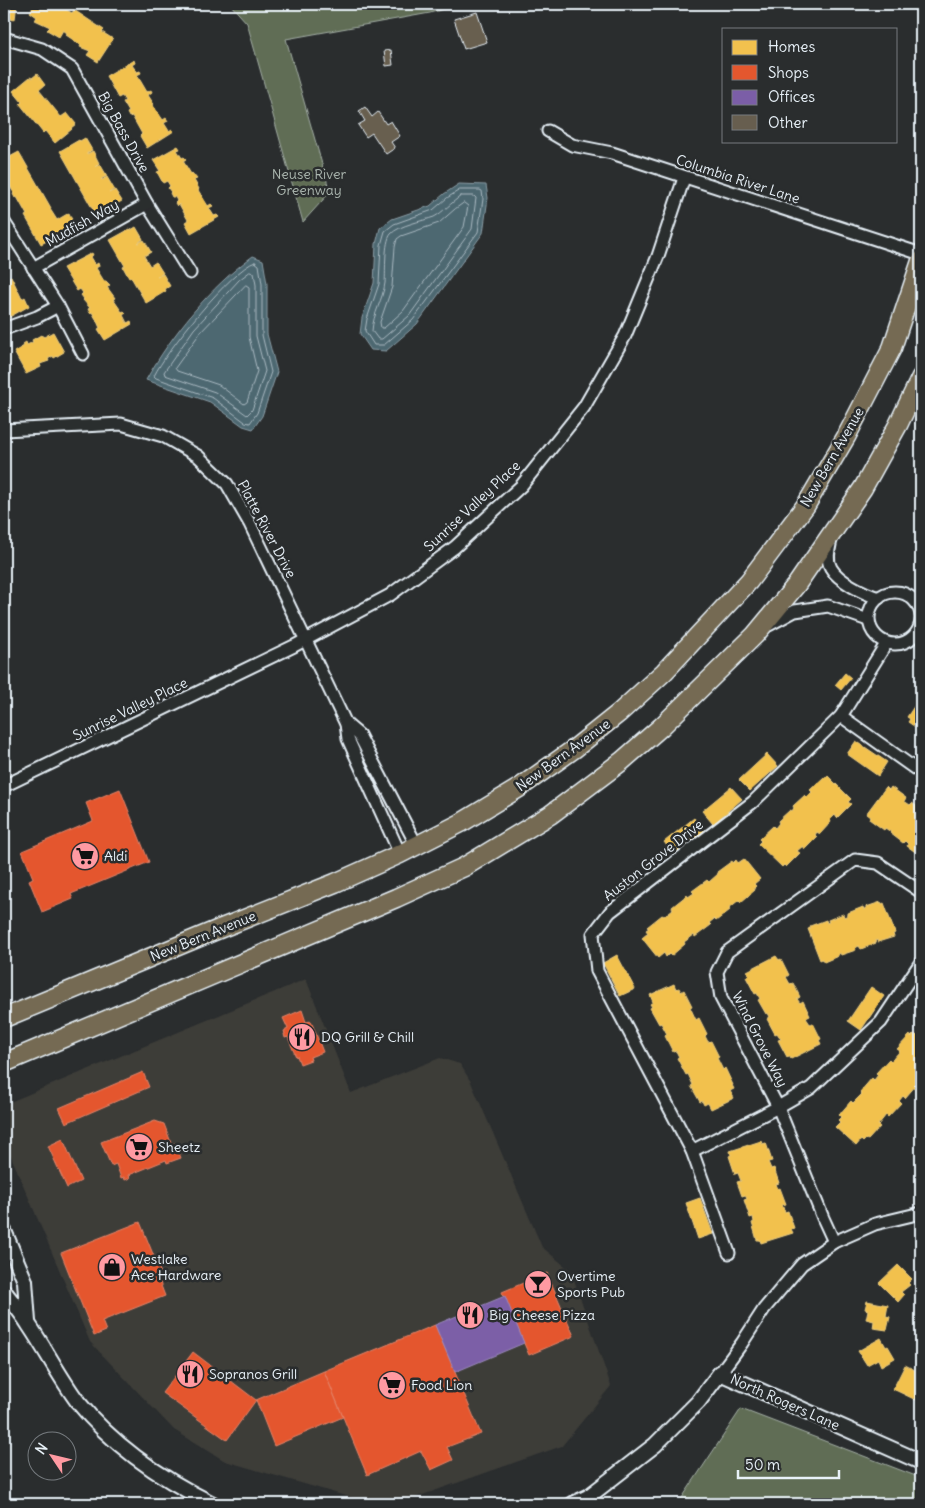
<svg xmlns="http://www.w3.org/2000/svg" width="925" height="1508" font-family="Delius,sans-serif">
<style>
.built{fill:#3c3c38}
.green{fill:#606d55;stroke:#a4afa6}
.water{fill:#4d6771;stroke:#8b9ea7}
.homes{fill:#f2c14e;stroke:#efcf81}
.shops{fill:#e4572e;stroke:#e5856b}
.offices{fill:#7b5ea7;stroke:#9c8abf}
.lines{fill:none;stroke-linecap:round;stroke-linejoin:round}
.shore{stroke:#aabac2;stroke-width:1}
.building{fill:#675e4f;stroke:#e8f1f8}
.minor-casing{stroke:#e8f1f8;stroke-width:15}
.tertiary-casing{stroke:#e8f1f8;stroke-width:18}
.primary-casing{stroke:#e8f1f8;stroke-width:21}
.minor{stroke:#2a2d2e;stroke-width:11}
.tertiary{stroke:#2a2d2e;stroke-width:14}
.primary{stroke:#756b52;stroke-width:18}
.labels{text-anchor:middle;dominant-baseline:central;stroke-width:5;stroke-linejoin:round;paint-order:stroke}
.street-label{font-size:14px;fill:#e8f1f8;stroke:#2a2d2e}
.park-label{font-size:14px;fill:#abb6af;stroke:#2a2d2e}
.poi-label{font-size:14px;fill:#e8f1f8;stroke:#2a2d2e;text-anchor:start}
</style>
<rect width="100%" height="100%" fill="#2a2d2e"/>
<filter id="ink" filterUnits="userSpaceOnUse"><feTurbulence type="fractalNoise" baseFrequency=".02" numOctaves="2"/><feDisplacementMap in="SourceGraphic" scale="10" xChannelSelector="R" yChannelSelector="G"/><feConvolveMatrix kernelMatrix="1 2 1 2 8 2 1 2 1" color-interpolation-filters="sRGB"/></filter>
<g filter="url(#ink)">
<path class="built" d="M306,979L351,1093L440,1058L460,1064L471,1082L542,1247L571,1271L611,1386L562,1446L397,1504H373L225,1461L174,1430L90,1342L4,1140V1106L5,1104Z"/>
<g class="green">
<path d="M230,4H461L430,13L286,39L330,192L303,222L247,23Z"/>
<path d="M741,1409L921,1478V1504H678Z"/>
</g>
<g class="water">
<path d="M459,184L486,185L488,198L483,233L417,324L386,351L371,350L360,334L362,318L374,283L376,244L380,228L392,219L430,206L444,194Z"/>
<path d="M253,256L263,260L267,284V334L277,372L262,416L253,429L243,426L210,402L146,380C172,334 210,287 253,256Z"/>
</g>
<g class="homes">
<path d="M4,4H17L15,19L4,17Z"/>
<path d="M35,4H57L72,13L74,10L104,30L102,32L113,39L98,62L87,55L90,51L80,47L81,45L66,35L67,33L63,30L59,37L47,30L50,27L35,20L37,17L30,12Z"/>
<path d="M134,60L135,63L132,65L137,72L140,71L141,73L137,75L147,92L151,90L152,92L148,95L153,103L152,104L163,120L166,118L168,121L164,123L169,131L172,129L174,131L147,148L140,136L142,134L132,116L129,117L127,113L129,112L123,102L125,101L122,96L118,98L106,76Z"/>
<path d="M37,74L45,85L39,90L61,117L67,113L76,124L71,128L72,129L55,143L45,131L43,133L20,104L22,102L13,91L30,77L32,78Z"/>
<path d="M85,138L92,150L87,153V154L93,151L99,163L95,167L100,164L107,176L101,179L102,180L107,177L114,189L109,193L115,190L122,201L96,215L60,151L79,140L80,141Z"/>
<path d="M178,146L180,149L177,150L182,158L184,157L186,159L183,161L191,174L192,173L197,179L194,180L199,189L198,190L208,206L211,204L213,206L209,208L214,216L217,215L219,217L191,233L185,222L188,220L179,204L177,206L175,203L177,201L175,197H172L170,193L171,192L168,188L170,186L167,181L163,183L157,172L160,171L153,160Z"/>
<path d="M19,152L51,208L50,209L57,220L69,213L72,220L64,225L68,232L48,243L47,241L41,244L25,216L27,215L17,197L15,198L13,194L14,193L4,177V160Z"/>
<path d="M136,227L143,239L138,243L144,240L151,252L144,256L150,266L156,262L163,273L157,277L163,274L170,286L165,289L166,291L146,303L131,277L129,278L123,267L125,266L110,240L130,229L131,230Z"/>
<path d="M92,253L93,255L90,257L95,265L98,263L99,266L96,268L104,281H106L110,285L107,287L115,298L113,299L122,312L124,311L126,313L123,315L127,323L131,321L132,324L105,340L98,329L100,328L96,319L92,312L90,313L88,309L90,308L83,300L84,299L81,295L83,293L80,289L77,291L63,268Z"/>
<path d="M4,268L9,277L11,276L22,299L25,297L29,306L4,320L5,316L4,314Z"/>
<path d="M53,332L64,352L54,358L53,356L48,359L49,361L40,364L41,367L26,374L14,352L24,346L23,344L26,342L27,345L33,342L32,340L41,335L44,337Z"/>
<path d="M845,673L851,678L841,690L835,685Z"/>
<path d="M921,696V731L908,722L910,719L907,717Z"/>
<path d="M856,741L887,762L878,776L847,754Z"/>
<path d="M767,754L778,766L750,791L739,780Z"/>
<path d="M828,776L851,799L848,802L851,804L837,818L835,815L830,820L831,822L820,834L817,832L815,835L817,837L805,849L803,846L797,851L800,853L786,867L784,865L782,867L758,844L761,841L759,839L773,826L775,828L779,823L778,821L790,810L792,811L794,808L793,806L805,795L807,797L812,792L810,790L824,777L825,778Z"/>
<path d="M731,787L742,799L713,824L702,811Z"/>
<path d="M886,787L889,790L891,787L906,798L904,801L910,805L912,803L921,809V856L907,846L908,844L905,841L903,843L890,833L891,832L885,828L884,830L869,819L870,817L866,814Z"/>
<path d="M694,818L704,831L674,855L664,842Z"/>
<path d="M744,859L760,879L754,884L756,886L754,888L755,890L741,902L739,900L729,908L730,910L716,921L714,919L709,923L711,925L695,937L694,935L684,942L685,944L671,956L669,954L666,957L664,953L658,958L642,938L648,933L646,930L649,928L647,927L662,915L664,916L673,909L672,907L687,895L688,897L694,893L692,891L707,880L709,882L718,874L717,872L732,861L733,863L736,860L738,863Z"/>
<path d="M881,902L882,904L884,903L895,933L893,934L894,937L878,942L877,940L875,941L876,943L861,949L859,946L855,948L856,950L841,955L840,953L838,954V956L824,962L822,959L820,960L808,929L811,928L810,926L826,920L827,923L829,922L828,920L843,914L844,917L848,915V913L863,907L864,910L866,909V907Z"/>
<path d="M617,955L635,989L620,996L603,963Z"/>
<path d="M776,956L779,960L781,959L789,975L786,977L790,984L793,983L800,997L797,999L800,1003L803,1001L810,1016L806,1018L810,1024L813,1023L821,1039L819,1040L821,1044L791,1059L789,1056L787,1057L778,1040L781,1039L777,1033L775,1034L767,1019L770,1017L768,1013L766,1014L758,1000L760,999L757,993L755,994L746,977L749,975L747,971Z"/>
<path d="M674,984L676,989L679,988L681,992L684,990L692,1006L690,1007L696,1020L699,1018L707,1034L705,1036L708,1042L711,1041L719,1057L717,1058L723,1070L725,1068L733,1085H732L734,1089L730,1091L734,1098L711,1109L708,1103L704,1105L702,1101L700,1102L691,1086L693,1085L688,1074L686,1075L677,1058L679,1057L676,1051L673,1052L665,1036L667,1034L661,1023L659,1024L650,1008L652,1007L650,1004L653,1002L650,995Z"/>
<path d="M871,987L884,996L861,1030L848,1021Z"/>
<path d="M921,1031V1076L915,1082L917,1084L905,1098L903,1096L899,1101L901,1103L888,1117L886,1115L878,1125L880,1127L868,1140L866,1139L863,1142L861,1140L856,1146L835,1127L840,1122L838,1120L841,1117L839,1115L851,1101L853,1103L862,1094L860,1092L872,1078L874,1080L878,1075L876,1073L889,1059L891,1061L900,1051L897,1049L910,1035L911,1037L914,1034L917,1036Z"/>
<path d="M761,1141L762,1144L766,1143L772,1161L768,1162L771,1169L774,1168L779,1183L776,1184L778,1189L780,1188L786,1204L782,1205L785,1212L788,1211L794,1228L791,1229L793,1233L761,1243L760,1240H757L752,1223L754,1222L753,1217L750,1218L744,1200L747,1199L745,1195L742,1196L737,1182L741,1181L738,1173L735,1174L729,1156L731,1155L730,1151Z"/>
<path d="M700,1198L713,1234L698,1239L686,1203Z"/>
<path d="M898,1265L912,1279L908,1283L910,1285L901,1292L904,1295L898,1302L879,1283Z"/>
<path d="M867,1301L888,1305L886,1316L890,1317L887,1330L873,1328L874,1321L866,1319L868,1310L865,1309Z"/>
<path d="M881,1338L886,1347L888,1346L895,1358L881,1366L878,1359L867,1365L858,1351Z"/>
<path d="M905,1365L917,1371L915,1375L921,1378V1389L916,1400L893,1389Z"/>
</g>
<g class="shops">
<path d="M120,789L149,862L71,894L73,899L42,912L29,880L33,878L22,851L93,821L86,803Z"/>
<path d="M302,1010L306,1022L311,1021L323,1052L310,1057L311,1060L300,1064L297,1056L296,1057L288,1037L285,1038L284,1034H285L284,1031L288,1029L283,1018Z"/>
<path d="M143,1072L149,1087L66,1123L59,1108Z"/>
<path d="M155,1121L164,1124L172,1145L175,1143L181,1158L167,1163L166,1160L129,1175L130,1178L125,1180L124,1177L121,1178L116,1164L111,1166L101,1142Z"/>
<path d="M63,1139L81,1181L67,1188L48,1146Z"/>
<path d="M140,1222L164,1281L160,1283L165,1296L102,1321L106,1331L94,1336L61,1253Z"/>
<path d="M547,1273L574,1336L529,1355L502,1292Z"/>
<path d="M435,1325L481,1434L447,1447L453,1460L431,1470L421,1451L367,1475L324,1371Z"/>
<path d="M193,1352L256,1400L227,1440L162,1393Z"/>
<path d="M324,1371L343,1417L274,1446L256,1400Z"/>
</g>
<path class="offices" d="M505,1296L524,1343L455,1372L435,1325Z"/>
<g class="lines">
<g class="shore">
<path d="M460,190H480L482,191L483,199L478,232L413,320L384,345H374L365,331L367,319L379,284L381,245L385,231L394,224L433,210L447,198Z"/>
<path d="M461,196H474L476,198L472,229L409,316L382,339H378L372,331C373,314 383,299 385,283C386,271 384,242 391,234C399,225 423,221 434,217C442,213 452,202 461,196Z"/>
<path d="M464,203L468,206L464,227L403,311L384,328H381L380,322L392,287L395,247L397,239L401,236L439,223L455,209Z"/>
<path d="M255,262L259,265L262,284V335L271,372L257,413L250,423L245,422L213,398L156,378L154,376C166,351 231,270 255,262Z"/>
<path d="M250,272L254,273L256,285V336L265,371L252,410L247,415L215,392L165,375L164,372L194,329L239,280Z"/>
<path d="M246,285L249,287V337L257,371L247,402L244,404L219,385L177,371L175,368L200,333Z"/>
</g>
</g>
<g class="building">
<path d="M477,12L487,42L464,49L454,19Z"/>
<path d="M391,50L393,65L386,66L384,51Z"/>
<path d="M365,107L372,117L378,112L386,124L391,121L400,136L391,142L395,148L386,154L372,133L366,137L358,125L365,121L359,111Z"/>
</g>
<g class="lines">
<g class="minor-casing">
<g id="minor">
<path d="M4,38L42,49L72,69L147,204L190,273"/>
<path d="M548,131L572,145L612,153L921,254"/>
<path d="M4,222L58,306L83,354"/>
<path d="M33,268L147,204"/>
<path d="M4,329L37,317L58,306"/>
<path d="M4,430L121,424L163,436L198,456L227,484L250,524L346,724L348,739L400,854"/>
<path d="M831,540C829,549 826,560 831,568C838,581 865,594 879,598"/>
<circle cx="895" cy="618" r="26"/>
<path d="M769,625L795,611L828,606L868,620"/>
<path d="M841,716L921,773"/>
<path d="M346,724L359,735L417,846"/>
<path d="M4,786L294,646L390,595L455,547L521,486L584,407L625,336L658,256L684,178"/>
<path d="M692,1151L778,1107L811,1088L881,1022L921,962"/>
<path d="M834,1242L823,1218L778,1107L721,998L717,972L727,952L855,860L878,863L921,892"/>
<path d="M729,1253L692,1151L597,971L593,934L610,912L753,802L841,716L886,644"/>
<path d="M720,1373L742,1343L764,1309L802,1264L834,1242L875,1224L921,1213"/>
</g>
</g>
<g class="tertiary-casing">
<g id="tertiary">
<path d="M4,1231L25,1281L28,1322"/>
<path d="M4,1291C12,1302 22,1313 29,1325C46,1350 60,1378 78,1402C114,1447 162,1479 213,1504"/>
<path d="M573,1504L588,1497L655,1445L698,1402L720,1373L921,1462"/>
</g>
</g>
<g class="primary-casing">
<g id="primary">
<path d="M4,1018L219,929L335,883L400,854L461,823L519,788L574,749L619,713L664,672L749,581L806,505L846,437L892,348L921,261"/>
<path d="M4,1063L396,898L464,867L550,815L622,761L661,727L755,635L797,584L863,488L898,425L921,377"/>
</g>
</g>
<use href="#minor" class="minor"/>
<use href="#tertiary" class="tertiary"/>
<use href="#primary" class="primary"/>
</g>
</g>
<defs>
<g id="supermarket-disc" transform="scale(1.4375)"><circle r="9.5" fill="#ff9aa2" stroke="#2a2d2e"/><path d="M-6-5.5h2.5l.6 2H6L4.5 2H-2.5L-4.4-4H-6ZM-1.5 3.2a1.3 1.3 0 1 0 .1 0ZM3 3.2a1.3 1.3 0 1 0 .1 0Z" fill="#111"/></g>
<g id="restaurant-disc" transform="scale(1.4375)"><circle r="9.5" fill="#ff9aa2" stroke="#2a2d2e"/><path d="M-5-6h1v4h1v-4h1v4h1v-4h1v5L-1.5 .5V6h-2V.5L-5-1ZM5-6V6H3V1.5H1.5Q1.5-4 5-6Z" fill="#111"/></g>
<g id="shop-disc" transform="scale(1.4375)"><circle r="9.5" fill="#ff9aa2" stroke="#2a2d2e"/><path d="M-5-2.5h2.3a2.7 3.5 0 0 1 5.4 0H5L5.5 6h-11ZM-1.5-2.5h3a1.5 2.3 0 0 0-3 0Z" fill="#111"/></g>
<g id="bar-disc" transform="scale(1.4375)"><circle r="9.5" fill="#ff9aa2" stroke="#2a2d2e"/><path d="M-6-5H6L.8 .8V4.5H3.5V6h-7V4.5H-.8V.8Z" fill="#111"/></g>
</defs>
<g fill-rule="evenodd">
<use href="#supermarket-disc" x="85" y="856"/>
<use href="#restaurant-disc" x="302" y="1037"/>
<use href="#supermarket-disc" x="139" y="1147"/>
<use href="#shop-disc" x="112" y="1267"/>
<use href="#bar-disc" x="538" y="1284"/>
<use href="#restaurant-disc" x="470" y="1315"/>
<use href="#restaurant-disc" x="190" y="1374"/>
<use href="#supermarket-disc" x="392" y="1385"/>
</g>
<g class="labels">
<g class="street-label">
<text transform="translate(124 132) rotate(61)">Big Bass Drive</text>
<text transform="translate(738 179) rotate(18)">Columbia River Lane</text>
<text transform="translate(82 223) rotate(-29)">Mudfish Way</text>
<text transform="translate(832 457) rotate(-60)">New Bern Avenue</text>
<text transform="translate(472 506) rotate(-43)">Sunrise Valley Place</text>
<text transform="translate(267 529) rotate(62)">Platte River Drive</text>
<text transform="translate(130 709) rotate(-26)">Sunrise Valley Place</text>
<text transform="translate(563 755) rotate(-36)">New Bern Avenue</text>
<text transform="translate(653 860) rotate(-38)">Auston Grove Drive</text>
<text transform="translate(203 936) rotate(-22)">New Bern Avenue</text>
<text transform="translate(760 1039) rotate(63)">Wind Grove Way</text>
<text transform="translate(785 1402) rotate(24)">North Rogers Lane</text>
</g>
<g class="park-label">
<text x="309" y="174">Neuse River<tspan x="309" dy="16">Greenway</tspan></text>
</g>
<g class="poi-label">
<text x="104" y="856">Aldi</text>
<text x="321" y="1037">DQ Grill &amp; Chill</text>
<text x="158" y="1147">Sheetz</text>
<text x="131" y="1259">Westlake<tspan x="131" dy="16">Ace Hardware</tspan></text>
<text x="557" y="1276">Overtime<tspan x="557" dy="16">Sports Pub</tspan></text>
<text x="489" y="1315">Big Cheese Pizza</text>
<text x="209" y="1374">Sopranos Grill</text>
<text x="411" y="1385">Food Lion</text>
</g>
</g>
<rect width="925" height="1508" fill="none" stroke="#2a2d2e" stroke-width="20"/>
<rect x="10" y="10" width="905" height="1488" fill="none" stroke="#e8f1f8" stroke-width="2" filter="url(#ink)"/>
<rect x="722" y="28" width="175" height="115" fill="#2a2d2e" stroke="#767b7f"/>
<rect x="732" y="40" width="25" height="15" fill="#f2c14e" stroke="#767b7f"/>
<text x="768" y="52" font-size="15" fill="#e8f1f8">Homes</text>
<rect x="732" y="65" width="25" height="15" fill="#e4572e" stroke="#767b7f"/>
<text x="768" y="78" font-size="15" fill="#e8f1f8">Shops</text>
<rect x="732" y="90" width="25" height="15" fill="#7b5ea7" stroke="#767b7f"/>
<text x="768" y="102" font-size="15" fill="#e8f1f8">Offices</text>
<rect x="732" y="115" width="25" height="15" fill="#675e4f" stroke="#767b7f"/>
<text x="768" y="128" font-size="15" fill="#e8f1f8">Other</text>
<g transform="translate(52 1456) rotate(305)"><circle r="24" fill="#2a2d2e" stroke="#767b7f"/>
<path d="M0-4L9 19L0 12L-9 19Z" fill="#ff9aa2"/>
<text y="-8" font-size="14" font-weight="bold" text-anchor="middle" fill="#e8f1f8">N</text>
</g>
<path d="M738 1470v8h101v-8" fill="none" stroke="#e8f1f8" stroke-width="2.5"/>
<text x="745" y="1470" font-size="15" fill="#e8f1f8" stroke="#2a2d2e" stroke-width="4" paint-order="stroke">50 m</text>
</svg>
